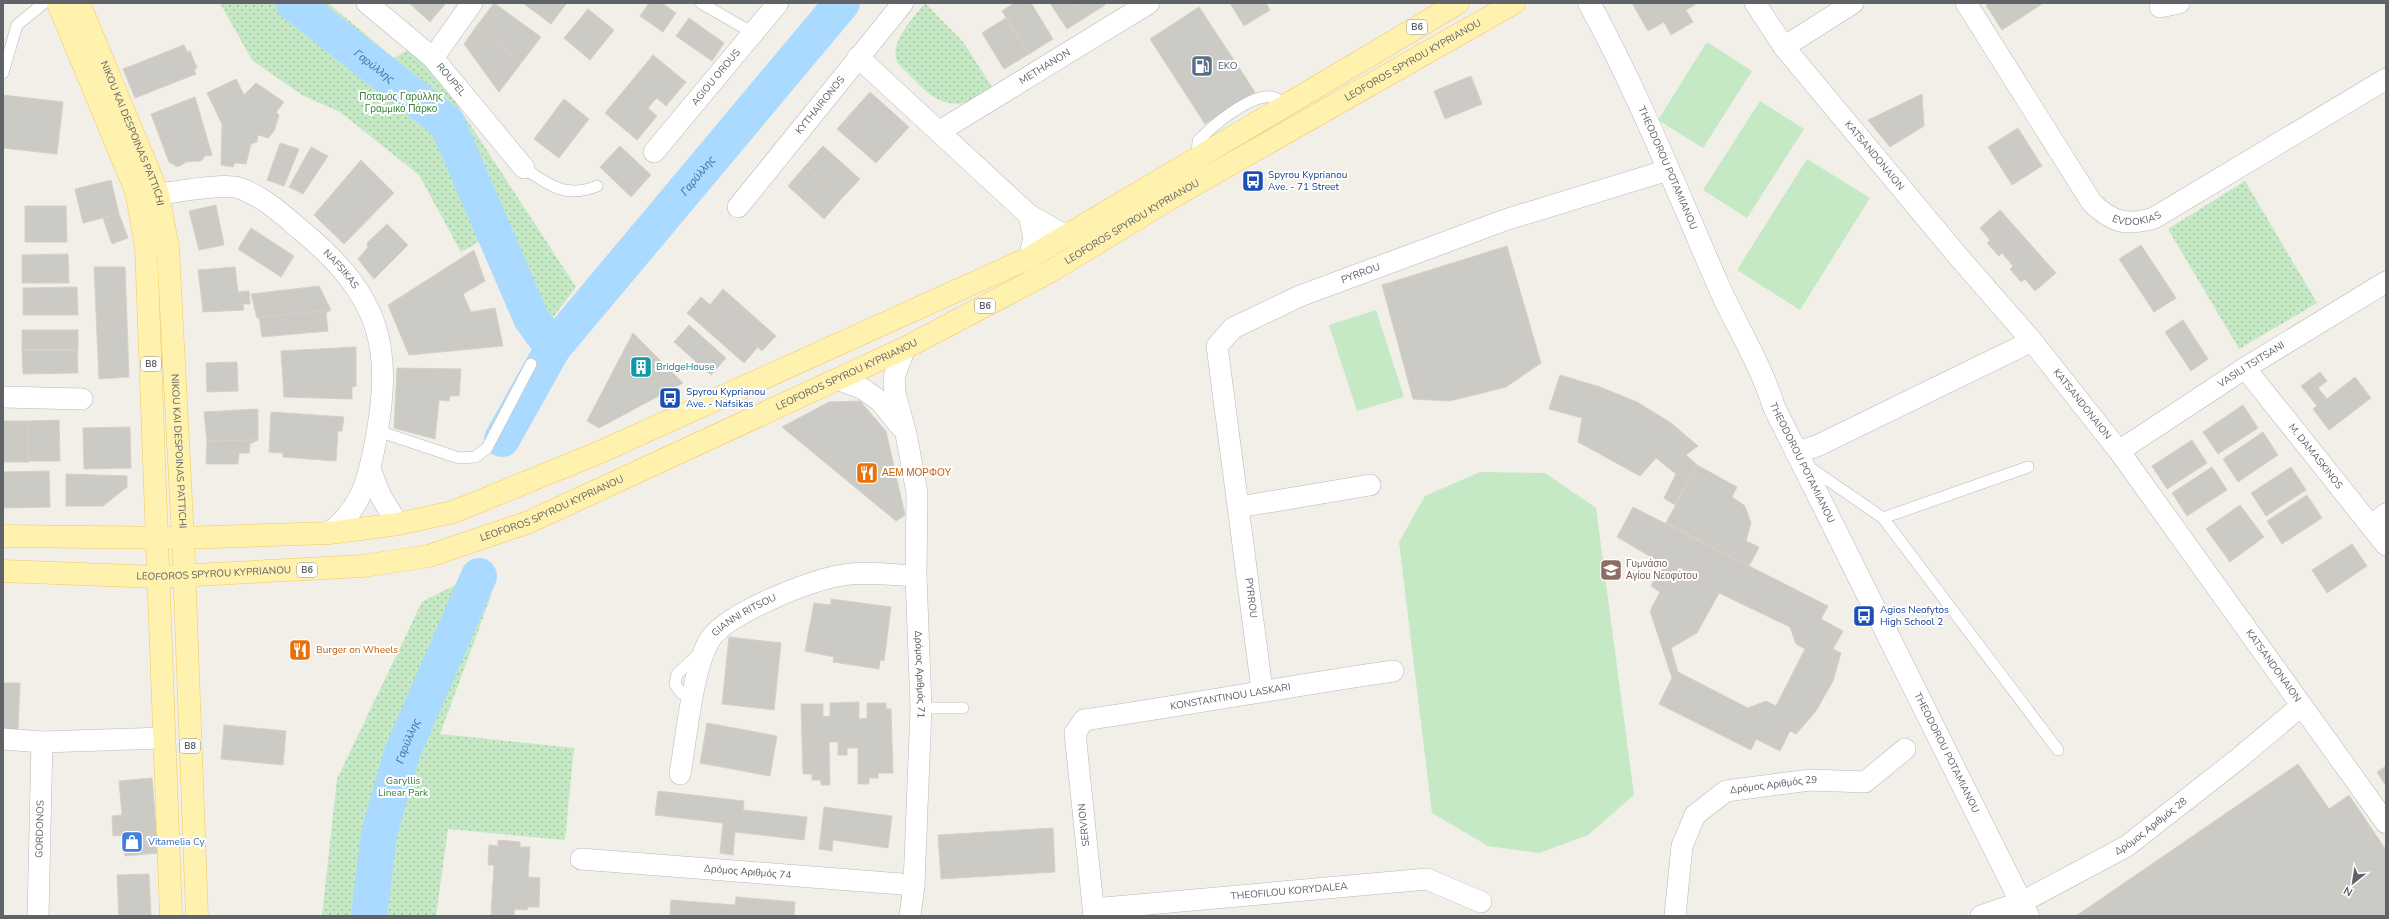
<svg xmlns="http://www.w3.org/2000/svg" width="2389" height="919" font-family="'Nunito Sans',sans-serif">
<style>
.green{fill:#c5e8c5}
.park{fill:url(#park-dots)}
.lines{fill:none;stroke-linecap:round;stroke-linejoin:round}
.river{stroke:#aadaff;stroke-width:36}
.building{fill:#cccac5;stroke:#d6d1c6;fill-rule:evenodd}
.service-casing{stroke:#b5b8bc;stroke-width:12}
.minor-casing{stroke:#b5b8bc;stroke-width:22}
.secondary-casing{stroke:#b6babf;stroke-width:23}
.primary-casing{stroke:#f2c960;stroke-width:23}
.service{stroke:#fff;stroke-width:11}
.minor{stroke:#fff;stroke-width:21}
.secondary{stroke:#fff;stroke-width:22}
.primary{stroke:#fff2af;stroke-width:22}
.labels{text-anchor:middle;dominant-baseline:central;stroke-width:4;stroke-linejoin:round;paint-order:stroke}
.shield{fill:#fff;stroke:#8f9295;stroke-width:1}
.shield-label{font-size:9px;font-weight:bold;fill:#5f6368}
.street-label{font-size:10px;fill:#5f6368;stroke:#fff}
.service-label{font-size:10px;fill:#4e5e75;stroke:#fff;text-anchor:start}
.park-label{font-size:10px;fill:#348238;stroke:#fff}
.transit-label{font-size:10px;fill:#164399;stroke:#fff;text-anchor:start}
.culture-label{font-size:10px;fill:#0d838f;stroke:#fff;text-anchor:start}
.food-label{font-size:10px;fill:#c56008;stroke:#fff;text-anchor:start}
.education-label{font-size:10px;fill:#785e54;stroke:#fff;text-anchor:start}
.shop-label{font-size:10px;fill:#366cbe;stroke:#fff;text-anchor:start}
.water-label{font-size:11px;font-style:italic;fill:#4174aa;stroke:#fff}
</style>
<defs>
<pattern id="park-dots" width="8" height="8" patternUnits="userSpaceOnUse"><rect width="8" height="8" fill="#c5e8c5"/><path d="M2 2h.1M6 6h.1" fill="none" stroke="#a3c0a4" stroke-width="1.8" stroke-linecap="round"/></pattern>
</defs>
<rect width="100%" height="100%" fill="#f1efe8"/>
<g class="green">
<path d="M1707,42L1752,71L1703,148L1658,120Z"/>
<path d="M1760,101L1804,129L1747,218L1703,190Z"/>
<path d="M1807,159L1870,198L1800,310L1737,270Z"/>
<path d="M1376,310L1404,397L1357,411L1329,325Z"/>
<path d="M1480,472L1545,473L1596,508L1634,795L1588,835L1539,853L1488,846L1432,813L1399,542L1425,496Z"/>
</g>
<g class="park">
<path d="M220,3H328L394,58L410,49L428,64L445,86L576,287L535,341L484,239L461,252L419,175L340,112L302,95L252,60Z"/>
<path d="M925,3L963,42L991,85C988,92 981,94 974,98C942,117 921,85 899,65C886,44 913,19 925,3Z"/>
<path d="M2245,181L2317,303L2239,349L2168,229Z"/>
<path d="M467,579L491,596L440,734L574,748L565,840L448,829L436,916H322L337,779L422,602Z"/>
</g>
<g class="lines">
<g class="river">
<path id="s1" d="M294,3L447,123L531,318L553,348L502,439"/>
<path id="s2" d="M553,348L842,3"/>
<path id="s3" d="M369,916L379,834L402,753L479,576"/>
</g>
</g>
<g class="building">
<path d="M409,3H446L430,22Z"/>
<path d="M494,3L541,37L522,62L476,27Z"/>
<path d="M523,3H565L566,4L551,24Z"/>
<path d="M649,3H662L676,13L663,32L640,16Z"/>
<path d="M1014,3H1031L1053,39L1029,54L1002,11Z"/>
<path d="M1050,3H1077L1086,17L1067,29Z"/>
<path d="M1077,3H1104L1105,5L1086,17Z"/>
<path d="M1230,3H1266L1270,10L1244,26Z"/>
<path d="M1632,3H1698L1686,10L1693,22L1671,35L1664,22L1648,31Z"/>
<path d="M1989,3H2042V4L2002,30L1986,5Z"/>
<path d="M1199,7L1255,92L1205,124L1150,39Z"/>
<path d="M588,9L614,30L590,60L564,38Z"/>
<path d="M689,18L724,43L712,61L676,36Z"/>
<path d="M1006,18L1029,54L1004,69L982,33Z"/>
<path d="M476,27L522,62L499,92L464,44Z"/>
<path d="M184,45L187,52L190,51L197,68L194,70L196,74L135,98L123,69Z"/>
<path d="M653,55L686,82L666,106L657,98L653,102L630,83Z"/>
<path d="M1471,76L1482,104L1445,119L1434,91Z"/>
<path d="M236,79L244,95L256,83L284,102L276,112L279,115L274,131L268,138L258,135L257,142L251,144L246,164L235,163L233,167L221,165L222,124L207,93Z"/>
<path d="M630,83L653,102L648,108L657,116L637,140L605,113Z"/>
<path d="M870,92L909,127L876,163L837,129Z"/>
<path d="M1922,94L1924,126L1890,147L1868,120Z"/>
<path d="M3,95L63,102L57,154L3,148Z"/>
<path d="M195,97L212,155L205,156L201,161L186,162L178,167L169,162L151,114Z"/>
<path d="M564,99L589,119L559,158L534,139Z"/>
<path d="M2018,128L2042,166L2012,185L1988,147Z"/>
<path d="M280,143L299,149L284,186L267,180Z"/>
<path d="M620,146L651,175L631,197L600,167Z"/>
<path d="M823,146L860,179L842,198L805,166Z"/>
<path d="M311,147L328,156L303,194L289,187Z"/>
<path d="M361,160L394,193L344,244L314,215Z"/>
<path d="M805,166L842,198L824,219L788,186Z"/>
<path d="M111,180L119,214L83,223L75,189Z"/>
<path d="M216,205L224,245L199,250L189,211Z"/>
<path d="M25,206H66L67,242H25Z"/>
<path d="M2000,210L2056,273L2035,291L2025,279L2021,282L2010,269L2013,266L2002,253L1999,256L1987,243L1990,240L1980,228Z"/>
<path d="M119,214L128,238L112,244L103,218Z"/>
<path d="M387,224L408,245L374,279L358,259L368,247L367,243Z"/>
<path d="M251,228L294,256L281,277L238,249Z"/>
<path d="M2141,245L2176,298L2154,312L2119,259Z"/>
<path d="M1507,246L1541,363L1506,387L1450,401L1413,399L1382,285Z"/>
<path d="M474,250L485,281L463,294L471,312L495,308L503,346L409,355L388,305Z"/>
<path d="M68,254L69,283H22V255Z"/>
<path d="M94,267H125L129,377L99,379Z"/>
<path d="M235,267L238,292L249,291L250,304H243L244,310L203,312L198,270Z"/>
<path d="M319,286L331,310L257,318L251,294Z"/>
<path d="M77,287L78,315H23V288Z"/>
<path d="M723,289L776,336L762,351L710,305Z"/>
<path d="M701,297L758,347L744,363L687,313Z"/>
<path d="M331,310L326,313L328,331L262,337L259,317Z"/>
<path d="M2183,320L2208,359L2191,371L2165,332Z"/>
<path d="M689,325L726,358L711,375L674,342Z"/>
<rect x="22" y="330" width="56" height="20"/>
<path d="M633,333L683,383L599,428L587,421Z"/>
<path d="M356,347V386L352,387V399L284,397L281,351Z"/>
<path d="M22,350H77L78,373L23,374Z"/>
<path d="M237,362L238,391L207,392L206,363Z"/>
<path d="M397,368L461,369L459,396H450L449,401L439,400L435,439L394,428Z"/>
<path d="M2320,372L2327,381L2318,388L2327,399L2355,377L2371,398L2329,430L2313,409L2317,406L2301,386Z"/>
<path d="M1560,375L1600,387L1637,402L1671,423L1698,446L1686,455L1697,465L1675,505L1664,498L1676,474L1656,458L1640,476L1578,442L1582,418L1549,409Z"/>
<path d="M860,401L886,431L905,515L896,521L782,427L829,402Z"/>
<path d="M2243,405L2258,428L2218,454L2203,432Z"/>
<path d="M258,409V440L207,441L204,412Z"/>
<path d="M271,412L344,417L342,431H338L336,461L283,457V453L269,452Z"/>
<path d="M59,420L60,461H29L28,421Z"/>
<path d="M3,421H28L29,462H3Z"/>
<path d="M130,427L131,468L84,469L83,428Z"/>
<path d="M2263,432L2278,455L2238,482L2223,459Z"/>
<path d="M258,440L250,444L249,453H239L238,464H206L207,441Z"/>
<path d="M2192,440L2207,463L2167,489L2152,466Z"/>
<path d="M1697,465L1737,487L1732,497L1745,506L1751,523L1746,541L1759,547L1749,566L1666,523Z"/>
<path d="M2212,467L2227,490L2187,516L2172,493Z"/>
<path d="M2291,467L2306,490L2266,516L2251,493Z"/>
<path d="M49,471L50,507L3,508V472Z"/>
<path d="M66,474L127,476V487L103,506H66Z"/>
<path d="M2307,495L2322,518L2282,544L2267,521Z"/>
<path d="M2240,505L2264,537L2230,562L2206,529Z"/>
<path d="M1633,507L1828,606L1821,619L1843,631L1833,649L1841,653L1833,681L1816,711L1796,734L1790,731L1780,751L1756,739L1751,750L1659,704L1672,678L1650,611L1660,592L1651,586L1663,564L1617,537ZM1719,593L1790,627L1796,644L1805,649L1776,706L1766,701L1748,708L1678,672L1671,648L1697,633Z"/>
<path d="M2352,544L2367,566L2327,593L2312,570Z"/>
<path d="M831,599L891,607L884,661L880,660L879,669L833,662L834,657L805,651L814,603L831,605Z"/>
<path d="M729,637L781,643L774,710L722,704Z"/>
<path d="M3,683H20L18,730L3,729Z"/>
<path d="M859,702V719L867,718V703H886V709H891L893,773H878V778H869V784H858V748H847V755H838V742H829L830,785H821V780H812V774H803L801,704H823V717L830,716V703Z"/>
<path d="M707,723L777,736L770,776L700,763Z"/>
<path d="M224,725L286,731L283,765L221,759Z"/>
<path d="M2298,764L2329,809L2349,795L2386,850V916H2076Z"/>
<path d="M2386,766V786L2377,772Z"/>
<path d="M152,778L158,853L125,856L123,835L113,836L112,816L122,815L119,781Z"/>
<path d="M658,791L744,801L743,810L807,817L804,840L735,832L733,855L720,853L723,823L655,815Z"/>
<path d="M824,807L892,816L888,848L833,840L832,851L819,849Z"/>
<path d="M1053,828L1055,872L941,879L938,835Z"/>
<path d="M498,840L520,842V847H530L528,877L540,878L539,907H528L527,910L515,909L514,916H491L494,865H488L489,845L498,846Z"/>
<path d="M149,874L151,916H119L117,875Z"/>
<path d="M736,897L795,902L794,916H670L671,900L735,905Z"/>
</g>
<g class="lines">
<g class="service-casing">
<g id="service">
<path d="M701,3L753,33"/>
<path d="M3,73L17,25L44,3"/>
<path d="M1197,158L1198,141C1212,126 1250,94 1272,97C1277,98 1282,102 1286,105"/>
<path d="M524,168C549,185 566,199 597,186"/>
<path d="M378,431L459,458L475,457L487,448L531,364"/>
<path d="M1809,467L1883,518L2058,750"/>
<path d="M1883,518L2028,467"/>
<path d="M693,700L681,693L675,684L677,674L694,658H702"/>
<path d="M921,708H963"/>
</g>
</g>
<g class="minor-casing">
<g id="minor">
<path id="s4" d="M367,3L433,58L524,168"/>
<path id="s5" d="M1755,3L1784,47L1957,255L2032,341L2119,451L2386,823"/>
<path id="s6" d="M1966,3L2092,203C2113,223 2127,226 2154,218L2386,79"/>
<path d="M2160,7L2179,3"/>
<path d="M1784,47L1853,3"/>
<path d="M858,57L1029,215L1066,236"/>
<path d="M433,58L472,3"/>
<path id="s7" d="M940,131L1149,3"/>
<path id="s8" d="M654,152L778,3"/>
<path id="s9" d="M158,194C177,192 223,183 239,188C263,196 283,215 302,231C380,296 394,346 375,444C368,481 360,510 329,533"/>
<path id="s10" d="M738,207L903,3"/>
<path d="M1029,258L1034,238L1029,215"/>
<path id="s11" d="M905,348L894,377L895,393L906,434L917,493L916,576L921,708L914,885L910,916"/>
<path id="s12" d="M2245,368L2386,545"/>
<path d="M837,379L863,389L880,401L900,426"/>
<path d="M3,397L82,399"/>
<path id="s13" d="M2119,451L2245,368L2386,282"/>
<path d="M1796,453L1819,445L2032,341"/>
<path d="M370,469L381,497L398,524"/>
<path d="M1239,507L1370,485"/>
<path d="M2371,525L2386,514"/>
<path id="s14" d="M1262,690L1217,346L1233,328L1300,296L1505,220L1668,170"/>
<path d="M3,739L42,742L164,738"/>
<path id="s15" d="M680,774C686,741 693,663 711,638C730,612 811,580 843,575C864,571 894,575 916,576"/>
<path id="s16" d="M581,859L914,885"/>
<path id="s17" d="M1093,909L1427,879L1481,902"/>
<path id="s18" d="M38,916L42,742"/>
<path id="s19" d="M1094,916L1075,733L1084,720C1187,705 1290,686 1393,671"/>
<path id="s20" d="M1675,916L1682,846L1695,815L1726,791L1810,780L1865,782L1905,749"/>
<path id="s21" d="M1981,916L2022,902L2127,846L2238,759L2301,706"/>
</g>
</g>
<g class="secondary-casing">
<g id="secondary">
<path id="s22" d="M1589,3C1639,94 1677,191 1719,287C1737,327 1761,365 1774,407L2028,916"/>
</g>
</g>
<g class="primary-casing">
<g id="primary">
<path d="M58,3L136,191L146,246L171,916"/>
<path id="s23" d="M79,3L158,194L168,248L183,538L197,916"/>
<path d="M3,536L183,538L329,533L398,524L453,512L598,453L1029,258L1458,3"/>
<path id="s24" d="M3,571L158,577L363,566L429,556L529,522L905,348L1051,271L1171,198L1514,3"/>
</g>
</g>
<use href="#service" class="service"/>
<use href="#minor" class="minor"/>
<use href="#secondary" class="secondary"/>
<use href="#primary" class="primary"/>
</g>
<defs>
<g id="fuel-square" transform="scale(1.15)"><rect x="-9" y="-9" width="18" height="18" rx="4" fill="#5c6f8a" stroke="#fff"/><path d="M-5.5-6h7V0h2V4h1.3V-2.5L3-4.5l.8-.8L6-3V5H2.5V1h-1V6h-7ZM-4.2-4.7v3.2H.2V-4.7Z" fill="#fff"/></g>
<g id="bus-square" transform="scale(1.15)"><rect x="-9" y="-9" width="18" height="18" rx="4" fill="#1a4fb4" stroke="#fff"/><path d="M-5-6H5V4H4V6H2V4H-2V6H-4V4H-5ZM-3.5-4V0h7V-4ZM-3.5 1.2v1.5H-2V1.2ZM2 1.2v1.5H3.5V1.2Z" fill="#fff"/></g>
<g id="building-square" transform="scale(1.15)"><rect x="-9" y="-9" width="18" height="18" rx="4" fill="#0f9aa8" stroke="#fff"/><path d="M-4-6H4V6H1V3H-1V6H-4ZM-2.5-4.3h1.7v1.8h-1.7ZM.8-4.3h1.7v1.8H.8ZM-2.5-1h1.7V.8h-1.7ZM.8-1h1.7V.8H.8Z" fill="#fff"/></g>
<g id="restaurant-square" transform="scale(1.15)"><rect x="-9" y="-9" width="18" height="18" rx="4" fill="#e8710a" stroke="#fff"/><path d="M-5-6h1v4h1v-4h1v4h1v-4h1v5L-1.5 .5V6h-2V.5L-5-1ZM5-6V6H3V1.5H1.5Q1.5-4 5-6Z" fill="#fff"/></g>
<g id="school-square" transform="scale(1.15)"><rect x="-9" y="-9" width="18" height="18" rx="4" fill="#8d6e63" stroke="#fff"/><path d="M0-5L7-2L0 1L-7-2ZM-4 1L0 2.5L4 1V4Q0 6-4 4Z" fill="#fff"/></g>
<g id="shop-square" transform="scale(1.15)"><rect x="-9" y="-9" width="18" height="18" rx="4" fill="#3f7fe0" stroke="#fff"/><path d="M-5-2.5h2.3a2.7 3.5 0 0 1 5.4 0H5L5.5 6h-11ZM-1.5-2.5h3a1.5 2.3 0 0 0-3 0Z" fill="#fff"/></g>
</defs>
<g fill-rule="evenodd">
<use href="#fuel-square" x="1202" y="66"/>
<use href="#bus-square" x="1253" y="181"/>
<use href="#building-square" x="641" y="367"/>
<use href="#bus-square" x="670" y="398"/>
<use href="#restaurant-square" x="867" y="473"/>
<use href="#school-square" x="1611" y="570"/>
<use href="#bus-square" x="1864" y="616"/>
<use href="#restaurant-square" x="300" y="650"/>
<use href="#shop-square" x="132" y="842"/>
</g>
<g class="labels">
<g class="shield">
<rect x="1407" y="20" width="20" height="14" rx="3"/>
<rect x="975" y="299" width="20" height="14" rx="3"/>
<rect x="141" y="357" width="20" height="14" rx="3"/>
<rect x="297" y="563" width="20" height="14" rx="3"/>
<rect x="180" y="739" width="20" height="14" rx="3"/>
</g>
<g class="shield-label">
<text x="1417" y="27">B6</text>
<text x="985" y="306">B6</text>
<text x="151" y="364">B8</text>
<text x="307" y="570">B6</text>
<text x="190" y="746">B8</text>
</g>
<g class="street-label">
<text stroke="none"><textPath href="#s24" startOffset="1531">LEOFOROS SPYROU KYPRIANOU</textPath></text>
<text stroke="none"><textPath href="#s7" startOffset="123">METHANON</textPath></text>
<text stroke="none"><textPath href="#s8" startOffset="97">AGIOU OROUS</textPath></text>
<text stroke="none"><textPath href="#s4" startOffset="114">ROUPEL</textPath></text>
<text stroke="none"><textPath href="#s10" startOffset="131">KYTHAIRONOS</textPath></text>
<text stroke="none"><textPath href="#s23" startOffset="141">NIKOU KAI DESPOINAS PATTICHI</textPath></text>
<text stroke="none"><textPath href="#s5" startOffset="194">KATSANDONAION</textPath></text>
<text stroke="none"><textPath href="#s22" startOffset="183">THEODOROU POTAMIANOU</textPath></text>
<text stroke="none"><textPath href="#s6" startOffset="287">EVDOKIAS</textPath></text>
<text stroke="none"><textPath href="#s24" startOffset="1207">LEOFOROS SPYROU KYPRIANOU</textPath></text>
<text stroke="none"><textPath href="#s9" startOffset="213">NAFSIKAS</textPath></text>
<text stroke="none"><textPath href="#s14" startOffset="510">PYRROU</textPath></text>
<text stroke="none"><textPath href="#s13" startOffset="158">VASILI TSITSANI</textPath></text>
<text stroke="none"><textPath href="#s24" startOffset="883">LEOFOROS SPYROU KYPRIANOU</textPath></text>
<text stroke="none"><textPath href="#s5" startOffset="518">KATSANDONAION</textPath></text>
<text stroke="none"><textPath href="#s23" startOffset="465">NIKOU KAI DESPOINAS PATTICHI</textPath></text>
<text stroke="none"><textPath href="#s12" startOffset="113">M. DAMASKINOS</textPath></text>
<text stroke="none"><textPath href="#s22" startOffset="507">THEODOROU POTAMIANOU</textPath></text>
<text stroke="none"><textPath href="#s24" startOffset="559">LEOFOROS SPYROU KYPRIANOU</textPath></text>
<text stroke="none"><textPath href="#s24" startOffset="211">LEOFOROS SPYROU KYPRIANOU</textPath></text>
<text transform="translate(1251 598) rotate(83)">PYRROU</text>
<text stroke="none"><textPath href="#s15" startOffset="181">GIANNI RITSOU</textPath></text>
<text stroke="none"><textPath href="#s5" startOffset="842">KATSANDONAION</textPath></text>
<text stroke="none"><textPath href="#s11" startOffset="331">Δρόμος Αριθμός 71</textPath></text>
<text stroke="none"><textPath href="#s19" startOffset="348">KONSTANTINOU LASKARI</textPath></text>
<text stroke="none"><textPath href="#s22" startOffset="831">THEODOROU POTAMIANOU</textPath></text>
<text stroke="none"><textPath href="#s20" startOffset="191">Δρόμος Αριθμός 29</textPath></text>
<text transform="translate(1084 825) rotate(-96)">SERVION</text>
<text stroke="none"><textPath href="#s21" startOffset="193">Δρόμος Αριθμός 28</textPath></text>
<text stroke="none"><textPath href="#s18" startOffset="87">GORDONOS</textPath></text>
<text stroke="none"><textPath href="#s16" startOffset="167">Δρόμος Αριθμός 74</textPath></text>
<text stroke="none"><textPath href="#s17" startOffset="197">THEOFILOU KORYDALEA</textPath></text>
</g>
<g class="service-label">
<text x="1218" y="66">EKO</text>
</g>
<g class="park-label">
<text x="401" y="97">Ποταμός Γαρύλλης<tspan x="401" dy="12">Γραμμικό Πάρκο</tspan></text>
<text x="403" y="781">Garyllis<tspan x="403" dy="12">Linear Park</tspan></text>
</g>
<g class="transit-label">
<text x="1268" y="175">Spyrou Kyprianou<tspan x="1268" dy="12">Ave. - 71 Street</tspan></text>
<text x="686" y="392">Spyrou Kyprianou<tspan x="686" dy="12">Ave. - Nafsikas</tspan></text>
<text x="1880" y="610">Agios Neofytos<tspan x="1880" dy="12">High School 2</tspan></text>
</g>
<g class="culture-label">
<text x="656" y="367">BridgeHouse</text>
</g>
<g class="food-label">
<text x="882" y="473">ΑΕΜ ΜΟΡΦΟΥ</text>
<text x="316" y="650">Burger on Wheels</text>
</g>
<g class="education-label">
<text x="1626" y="564">Γυμνάσιο<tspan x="1626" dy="12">Αγίου Νεοφύτου</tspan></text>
</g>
<g class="shop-label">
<text x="148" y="842">Vitamelia Cy</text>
</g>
<g class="water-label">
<text stroke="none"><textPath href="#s1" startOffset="102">Γαρύλλης</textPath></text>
<text stroke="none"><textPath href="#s2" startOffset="225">Γαρύλλης</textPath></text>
<text stroke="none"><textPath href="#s3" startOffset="180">Γαρύλλης</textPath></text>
</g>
</g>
<rect width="2389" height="919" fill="none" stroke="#5f6368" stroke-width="8"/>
<g transform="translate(2353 883) rotate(210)" stroke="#ffffff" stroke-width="3" paint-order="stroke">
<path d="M0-3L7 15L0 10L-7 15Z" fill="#5f6368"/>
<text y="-6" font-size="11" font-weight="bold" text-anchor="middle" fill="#5f6368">N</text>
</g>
</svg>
